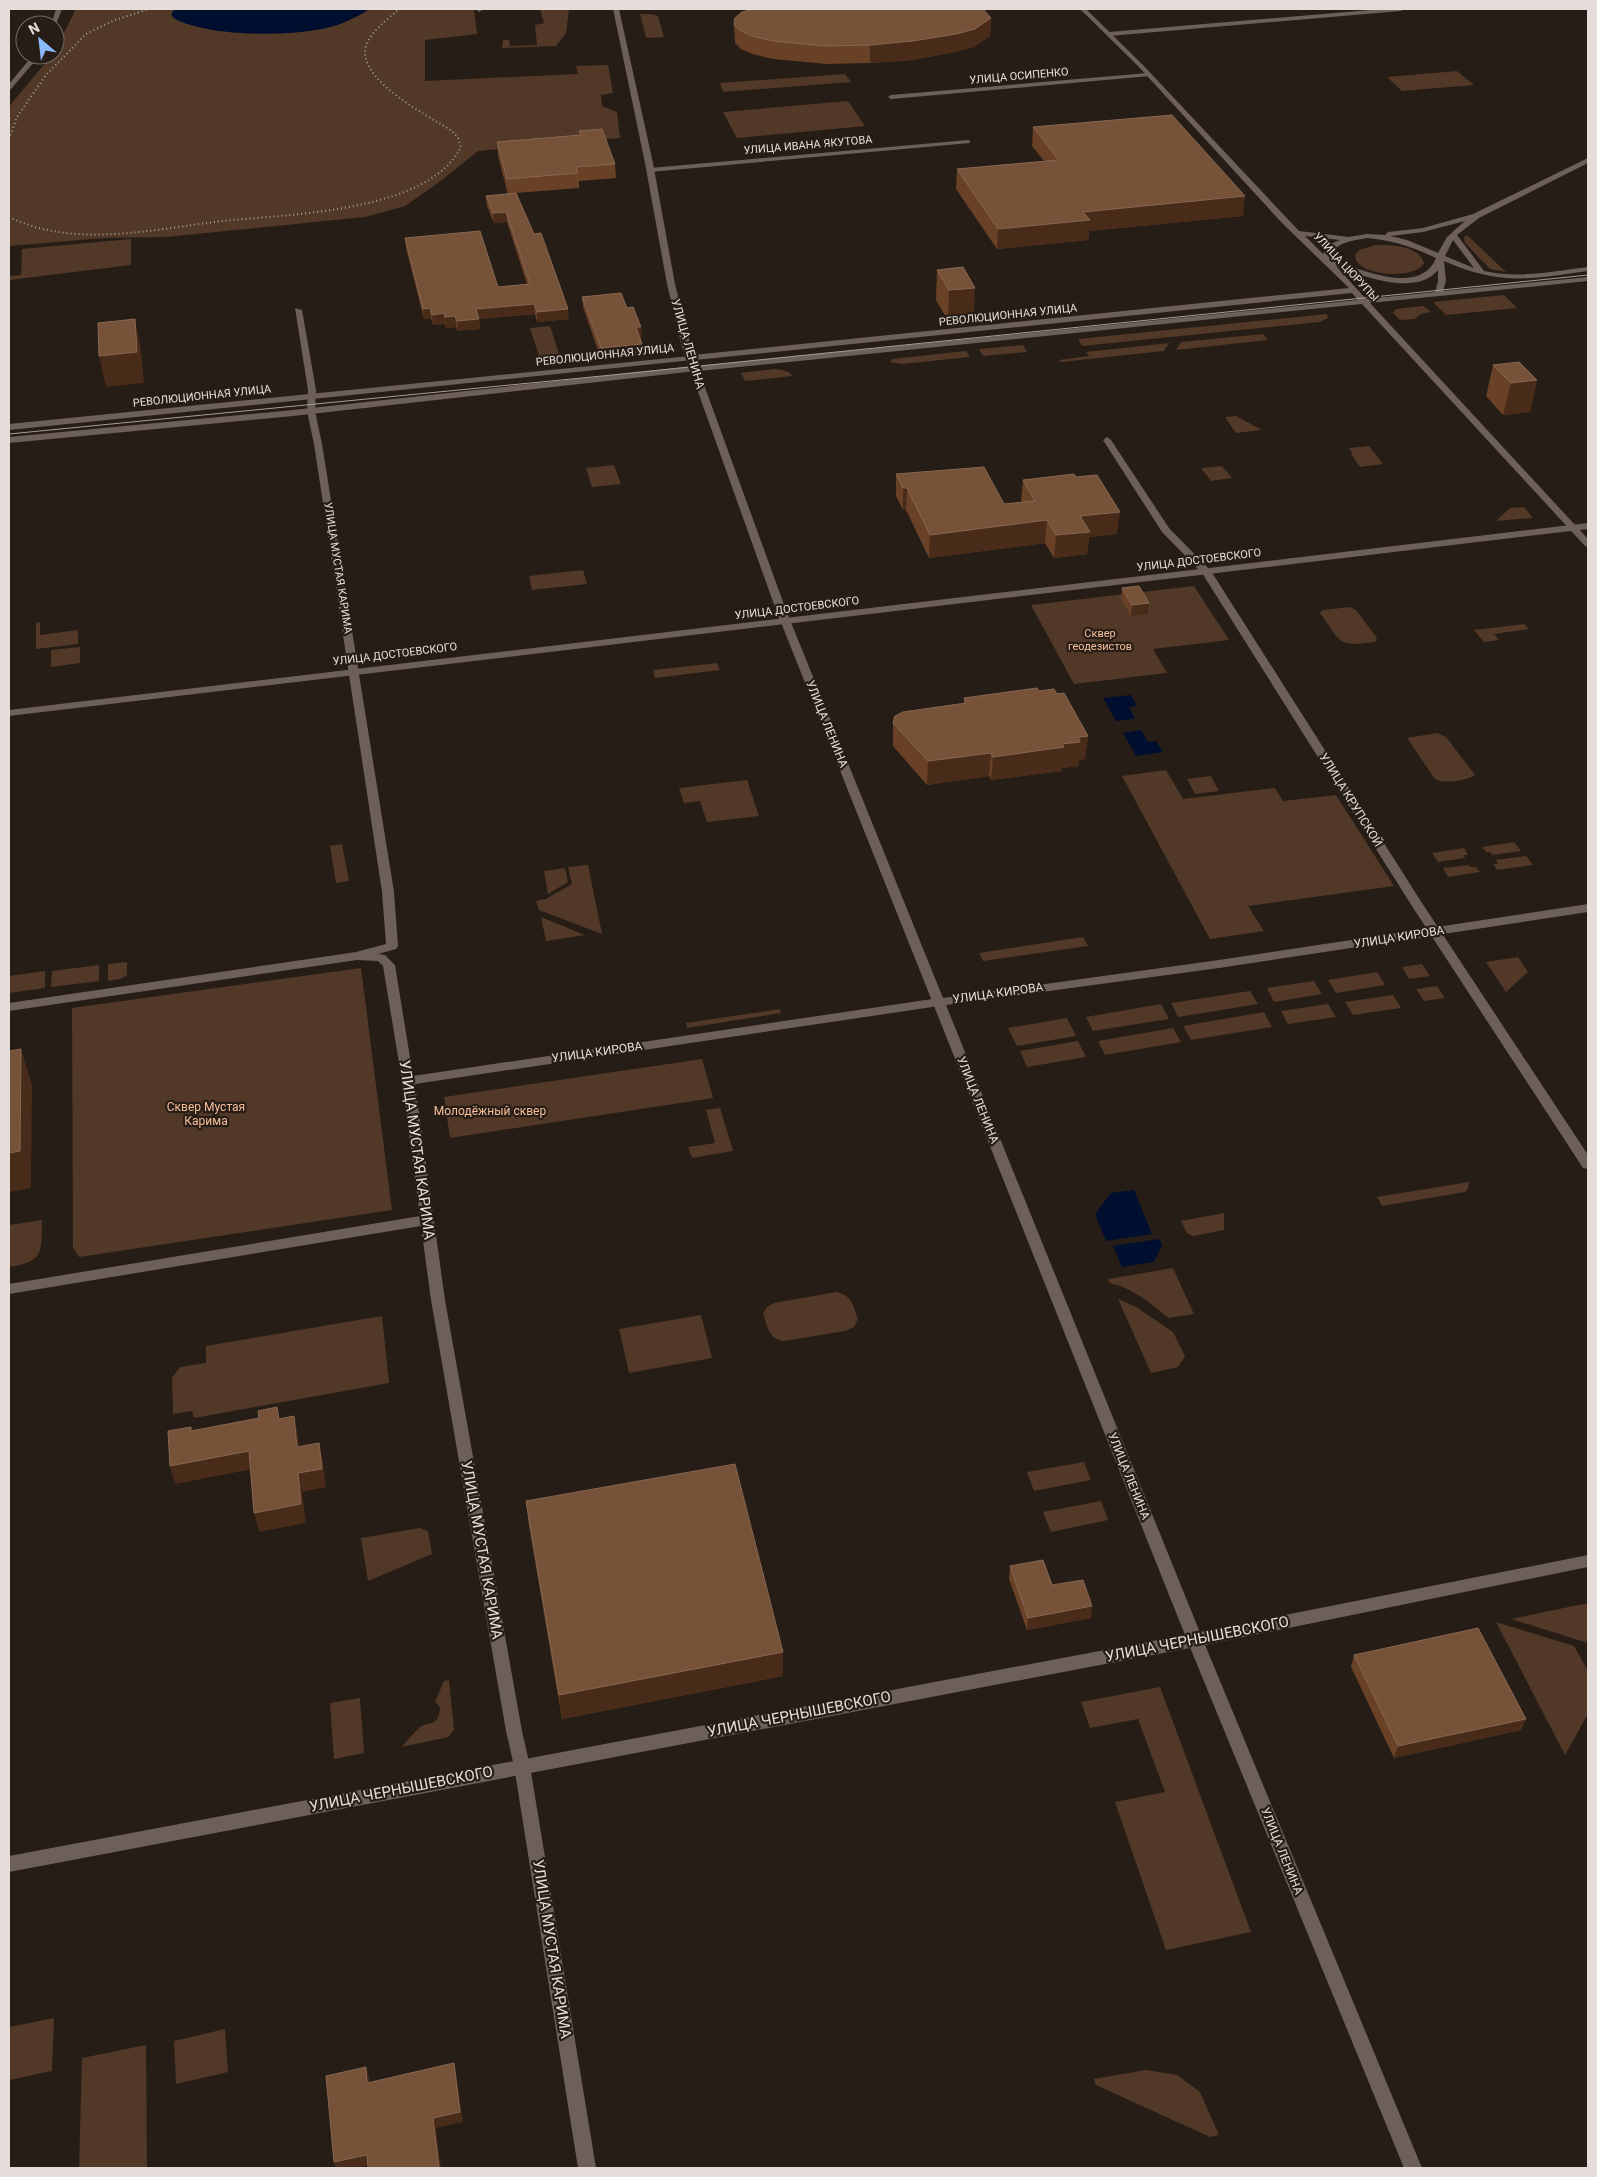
<svg xmlns="http://www.w3.org/2000/svg" width="1597" height="2177" font-family="Roboto,sans-serif">
<style>
.green{fill:#523826}
.water{fill:#000e2f}
.lines{fill:none;stroke-linecap:round;stroke-linejoin:round}
.minor{fill:#6c6059;fill-rule:evenodd}
.tertiary{fill:#6c6059;fill-rule:evenodd}
.secondary{fill:#6c6059;fill-rule:evenodd}
.tram{stroke:#a69e99;stroke-width:1}
.rail{stroke:#a69e99;stroke-width:2;stroke-dasharray:1 3;stroke-linecap:butt}
.wall{fill:#684126}
.shaded-wall{fill:#482b18}
.building{fill:#765239;stroke:#876752}
.labels{text-anchor:middle;dominant-baseline:central;stroke-width:4.5;stroke-linejoin:round;paint-order:stroke}
.far-street-label{font-size:11px;fill:#e4ddd9;stroke:#261d17}
.far-park-label{font-size:11px;fill:#f7be99;stroke:#261d17}
.street-label{font-size:12px;fill:#e4ddd9;stroke:#261d17}
.park-label{font-size:12px;fill:#f7be99;stroke:#261d17}
.near-street-label{font-size:15px;fill:#e4ddd9;stroke:#261d17}
</style>
<rect width="100%" height="100%" fill="#261d17"/>
<g class="green">
<path d="M76,9H474L477,34L425,40V81L578,74L576,66L608,65L613,93L601,95L602,106L617,112L620,138L478,151L438,183L405,206L365,217L166,237L104,238L9,246V110L11,104L52,55H55V50Z"/>
<path d="M540,9H569L566,33L556,46L502,48L503,40H509L510,46L537,45L535,25L544,23Z"/>
<path d="M640,14H651L658,16L664,37L646,38Z"/>
<path d="M1457,71L1474,85L1402,91L1387,77Z"/>
<path d="M845,74L851,82L723,92L720,83Z"/>
<path d="M848,101L865,126L737,138L723,112Z"/>
<path d="M1467,235L1506,272L1490,269L1465,243L1464,237Z"/>
<path d="M131,239V265L9,280V276L21,275L22,249Z"/>
<path d="M1376,245C1391,245 1418,245 1424,263C1415,281 1354,276 1355,255L1359,250Z"/>
<path d="M1504,295L1517,308L1446,315L1433,302Z"/>
<path d="M1424,306L1431,312L1421,314L1415,319L1400,320L1393,313L1396,309Z"/>
<path d="M1327,314L1328,318L1320,322L1082,346L1078,339Z"/>
<path d="M550,326L559,354L539,356L530,328Z"/>
<path d="M1263,334L1268,340L1176,350L1181,342Z"/>
<path d="M1169,343L1164,351L1061,362L1059,360L1089,356L1086,352Z"/>
<path d="M1023,345L1027,352L983,356L979,349Z"/>
<path d="M966,351L970,357L902,364L890,362L893,359L900,358Z"/>
<path d="M775,369C782,370 789,370 792,376L745,381L741,373Z"/>
<path d="M1236,416L1262,430L1236,433L1225,417Z"/>
<path d="M1369,446L1383,464L1360,467L1351,454H1353L1349,448Z"/>
<path d="M614,465L621,484L592,487L586,468Z"/>
<path d="M1222,466L1232,478L1211,481L1201,468Z"/>
<path d="M1524,507L1533,518L1496,521L1510,508Z"/>
<path d="M583,570L587,584L532,590L529,576Z"/>
<path d="M1194,586L1229,640L1153,649L1167,673L1074,684L1031,605Z"/>
<path d="M1350,607L1356,610L1377,638L1375,642C1336,647 1342,643 1320,613L1323,610Z"/>
<path d="M40,622V635L78,630V644L36,649V623Z"/>
<path d="M1524,624L1529,629L1494,634L1499,640L1484,642L1474,630Z"/>
<path d="M80,647V663L51,667V650Z"/>
<path d="M717,663L720,670L655,678L653,670Z"/>
<path d="M1437,733L1446,737L1475,775C1466,781 1444,784 1435,779L1407,738Z"/>
<path d="M1166,770L1183,799L1275,788L1283,801L1336,795L1394,886L1248,906L1264,931L1210,939L1122,776Z"/>
<path d="M1211,776L1219,791L1195,794L1187,779Z"/>
<path d="M747,780L759,816L707,822L700,801L684,803L679,788Z"/>
<path d="M1514,842L1521,851L1492,855L1490,852H1486L1482,847Z"/>
<path d="M342,844L349,881L336,883L330,846Z"/>
<path d="M1464,848L1468,855H1464L1465,858L1438,862L1432,853Z"/>
<path d="M1526,856L1533,865L1497,870L1493,864H1498L1496,860Z"/>
<path d="M588,865L602,934L539,910L536,901L546,899L572,884L568,867Z"/>
<path d="M1469,865L1471,867H1476L1480,872L1448,877L1443,868Z"/>
<path d="M565,868L568,882L548,894L544,871Z"/>
<path d="M541,917L585,935L546,941Z"/>
<path d="M1083,937L1088,946L983,961L979,953Z"/>
<path d="M1518,957L1528,972L1506,992L1486,962Z"/>
<path d="M127,962V975L120,979L108,981V964Z"/>
<path d="M1422,964L1430,976L1409,979L1402,967Z"/>
<path d="M99,965V981L51,987L52,971Z"/>
<path d="M361,968L392,1210L79,1257L73,1248L72,1008Z"/>
<path d="M45,971V988L9,993V976Z"/>
<path d="M1377,972L1385,985L1336,993L1328,980Z"/>
<path d="M1314,981L1322,994L1274,1002L1267,988Z"/>
<path d="M1437,986L1445,998L1424,1001L1416,989Z"/>
<path d="M1250,991L1258,1004L1178,1017L1171,1003Z"/>
<path d="M1393,995L1401,1008L1353,1015L1345,1002Z"/>
<path d="M1161,1004L1169,1019L1093,1031L1086,1017Z"/>
<path d="M1328,1004L1336,1017L1288,1024L1281,1011Z"/>
<path d="M780,1009L781,1013L687,1028L686,1023Z"/>
<path d="M1264,1012L1272,1027L1191,1040L1183,1026Z"/>
<path d="M1067,1018L1076,1036L1017,1046L1008,1028Z"/>
<path d="M1173,1028L1181,1042L1105,1055L1098,1041Z"/>
<path d="M1078,1041L1086,1057L1027,1067L1020,1051Z"/>
<path d="M702,1059L713,1098L450,1138L444,1097Z"/>
<path d="M720,1108L733,1151L692,1158L688,1147L715,1143L706,1110Z"/>
<path d="M1469,1182L1468,1188L1465,1192L1382,1206L1377,1197Z"/>
<path d="M1224,1213V1230L1193,1236L1187,1233L1181,1221Z"/>
<path d="M42,1220C41,1251 45,1262 9,1267V1225Z"/>
<path d="M1173,1268L1194,1314L1169,1318C1151,1304 1132,1287 1109,1283L1108,1279Z"/>
<path d="M836,1292C852,1295 853,1305 858,1319L854,1327L845,1331L784,1341C768,1339 768,1327 763,1313L767,1307L774,1303Z"/>
<path d="M1118,1299L1136,1307L1173,1332L1185,1356L1178,1367L1151,1373Z"/>
<path d="M701,1315L712,1358L629,1373L619,1329Z"/>
<path d="M382,1316L389,1383L194,1418L192,1411L173,1414L172,1378L180,1367L206,1363V1346Z"/>
<path d="M1084,1462L1091,1480L1034,1491L1027,1472Z"/>
<path d="M1101,1501L1108,1520L1051,1532L1043,1512Z"/>
<path d="M420,1528L428,1531L432,1554L368,1581L361,1538Z"/>
<path d="M1588,1603V1643L1511,1619Z"/>
<path d="M1496,1622L1574,1646L1588,1671V1714L1565,1755Z"/>
<path d="M449,1680L454,1730L448,1737L402,1747C407,1740 413,1734 419,1728C428,1720 439,1729 440,1707L435,1702L444,1681Z"/>
<path d="M1160,1687L1251,1932L1166,1950L1115,1802L1165,1792L1138,1719L1090,1728L1081,1702Z"/>
<path d="M360,1698L364,1753L334,1759L330,1703Z"/>
<path d="M54,2018L52,2071L9,2080V2027Z"/>
<path d="M225,2029L228,2072L176,2084L174,2041Z"/>
<path d="M146,2045L147,2168H79L82,2058Z"/>
<path d="M1146,2070L1177,2075L1200,2092L1219,2135L1210,2137L1096,2085L1094,2079Z"/>
</g>
<g class="water">
<path d="M176,9H370C362,14 352,19 343,23C305,38 212,38 175,19L172,16V12Z"/>
<path d="M1131,695L1137,706L1129,707L1135,719L1116,721L1103,698Z"/>
<path d="M1141,730L1148,742L1156,741L1163,752L1136,756L1123,733Z"/>
<path d="M1134,1190L1152,1234L1106,1241L1095,1214L1111,1193Z"/>
<path d="M1159,1239L1162,1245L1154,1262L1122,1267L1113,1246Z"/>
</g>
<g class="lines">
<g class="minor">
<path d="M476,9H482V10L479,12Z"/>
<path d="M1382,9H1404L1401,11L1109,36L1106,34L1109,32Z"/>
<path d="M1148,73L1151,75L1150,76L891,99L888,97L891,95Z"/>
<path d="M968,140L970,141V143L650,172L646,170L650,168Z"/>
<path d="M295,308L302,310L316,390L315,411L322,444L394,892L398,946L396,949L378,954L385,955L395,965L413,1076L939,998L945,1002L939,1006L415,1084L445,1300L522,1731L530,1766L596,2168H578L514,1766L506,1731L431,1300L421,1226L9,1294V1284L420,1216L402,1081L383,966L378,961L357,960L9,1011V1003L356,952L386,944L382,892L314,444L307,411L308,390Z"/>
<path d="M1107,437L1111,440L1169,528L1211,571L1422,903L1588,1155V1169L1583,1168L1410,903L1202,573L1162,532L1103,440Z"/>
</g>
<g class="tertiary">
<path d="M56,9H62L55,27V25H51Z"/>
<path d="M33,55H40L11,89L9,90V84Z"/>
<path d="M690,356L694,358L693,360L9,430V424Z"/>
<path d="M693,366L696,367V371L293,416L9,443V437L293,410Z"/>
<path d="M1588,523V529L9,716V710Z"/>
<path d="M1588,1555V1567L1195,1647L9,1872V1856L1195,1633Z"/>
</g>
<path class="secondary" d="M613,9H619L653,163L675,284L693,355L1349,288L1282,223L1138,66L1080,9H1086L1142,64L1299,231L1349,237L1367,234L1385,235L1388,232L1423,228L1473,214L1588,158V163L1479,218L1457,235L1484,271C1519,279 1554,271 1588,267V271C1530,279 1500,286 1444,261L1446,281L1443,291L1588,277V281L1370,303L1588,539V547L1585,546L1362,304L699,371L786,610L943,998L1219,960L1588,904V912L1219,968L946,1005L1203,1640L1422,2168H1404L1187,1640L776,610L682,347L667,284L645,163ZM1465,221L1447,237L1438,253L1407,240L1391,236L1423,232ZM1305,236L1340,240L1330,244L1323,254ZM1367,238C1392,240 1413,247 1436,258C1420,297 1358,269 1329,258C1335,242 1352,241 1367,238ZM1453,240L1474,268L1445,256ZM1336,266C1362,276 1416,297 1438,270V281L1435,292L1366,299ZM1352,293L1358,300L697,366L695,360Z"/>
<path class="tram" d="M9,434L602,376L1588,275"/>
<g class="rail">
<path d="M9,139L17,117L46,75L86,34L115,20L149,9"/>
<path d="M9,217C75,249 153,229 223,221C287,214 428,213 461,147L458,138L452,131C429,116 356,80 366,46C372,30 387,20 399,9"/>
</g>
</g>
<g class="wall">
<path d="M991,18L990,36L974,47L955,52L912,60L870,63L826,64L773,59L752,54L741,49L735,43L734,25Z"/>
<path d="M1033,127L1243,216L1089,231L1088,240L997,249L956,189L957,169L1044,161L1032,146Z"/>
<path d="M579,131L615,164L616,178L579,181V188L516,193L569,319L537,322L535,314L479,319L480,329L458,331L456,327L446,328L445,324L433,325L431,319H424L406,248L405,238L498,287L527,284L507,222L494,223L487,206L486,196L508,194L498,156L497,142L580,135Z"/>
<path d="M937,270L974,318L948,321L936,300Z"/>
<path d="M582,297L627,308L642,337L640,338L642,344L643,355L601,359L583,307Z"/>
<path d="M1493,365L1537,380L1530,412L1503,415L1486,396Z"/>
<path d="M896,474L1004,504L1021,502L1023,480L1117,534L1089,537L1087,554L1054,558L1045,543L929,558L906,510H903L896,496Z"/>
<path d="M1122,588L1149,603L1148,614L1131,616L1121,600Z"/>
<path d="M1039,691L1057,694L1088,736L1085,759L1079,760L1078,766L1062,768V771L991,780L989,776L927,785L893,746V723L964,703V698Z"/>
<path d="M526,1501L783,1676L562,1719L529,1526Z"/>
<path d="M1010,1566L1052,1585L1091,1618L1027,1630L1009,1579Z"/>
<path d="M1354,1655L1526,1719L1521,1730L1394,1758L1351,1667Z"/>
</g>
<g class="shaded-wall">
<path d="M991,18L990,36L974,47L955,52L912,60L870,63V45Z"/>
<path d="M1245,196L1243,216L1089,231L1088,240L997,249L998,229L1083,212Z"/>
<path d="M506,212L507,222L494,223L493,213Z"/>
<path d="M975,288L974,318L948,321L949,290Z"/>
<path d="M534,304L535,314L479,319L480,329L458,331L457,321L476,309Z"/>
<path d="M430,308L431,319H424L423,309Z"/>
<path d="M568,309L569,319L537,322V312Z"/>
<path d="M444,313L445,324L433,325L432,315Z"/>
<path d="M455,316L456,327L446,328L445,317Z"/>
<path d="M135,319L141,350L144,383L106,387L99,356Z"/>
<path d="M636,327H641L642,337L636,338Z"/>
<path d="M642,344L643,355L601,359V348Z"/>
<path d="M1537,380L1530,412L1503,415L1511,383Z"/>
<path d="M903,488H907L906,510H903Z"/>
<path d="M1120,512L1117,534L1089,537L1087,554L1054,558L1056,535L1080,516Z"/>
<path d="M1047,520L1045,543L929,558L930,535Z"/>
<path d="M1149,603L1148,614L1131,616L1132,605Z"/>
<path d="M1088,736L1085,759L1079,760L1078,766L1062,768V771L991,780L993,757L1062,744L1078,737Z"/>
<path d="M991,753L989,776L927,785L928,761Z"/>
<path d="M21,1049L32,1085L31,1188L9,1192V1153Z"/>
<path d="M294,1416L298,1435L302,1466L297,1447Z"/>
<path d="M319,1443L323,1462L326,1487L302,1492L306,1523L259,1532L254,1513Z"/>
<path d="M249,1451L253,1469L175,1484L170,1466Z"/>
<path d="M1092,1606L1091,1618L1027,1630L1028,1618Z"/>
<path d="M783,1652V1676L562,1719L559,1695Z"/>
<path d="M1526,1719L1521,1730L1394,1758L1398,1746Z"/>
<path d="M454,2063L456,2074L463,2122L436,2128L441,2168H439L433,2118Z"/>
<path d="M366,2067L369,2078L370,2094L367,2083Z"/>
<path d="M367,2155L370,2165L357,2168H336L334,2162Z"/>
</g>
<g class="building">
<path d="M753,9H983L991,18L975,29L956,34L913,41L870,45L826,46L773,41L752,36L741,31L734,25L735,18L742,12Z"/>
<path d="M1172,115L1245,196L1083,212L1090,220L998,229L957,169L1059,160L1033,127Z"/>
<path d="M602,129L615,164L576,167L578,173L507,179L497,142L581,135L579,131Z"/>
<path d="M516,193L534,234L541,233L568,309L537,312L534,304L476,309L479,319L457,321L455,316L445,317L444,313L432,315L430,308L423,309L405,238L480,231L498,287L530,284L506,212L493,213L486,196Z"/>
<path d="M963,267L975,288L949,290L937,270Z"/>
<path d="M621,293L627,308L633,307L641,327H636L642,344L601,348L582,297Z"/>
<path d="M135,319L137,352L99,356L98,323Z"/>
<path d="M1519,362L1537,380L1511,383L1493,365Z"/>
<path d="M984,467L1004,504L1035,501L1023,480L1074,474L1076,477L1097,475L1120,512L1080,516L1090,532L1056,535L1047,520L930,535L907,488H903L896,474Z"/>
<path d="M1139,586L1149,603L1132,605L1122,588Z"/>
<path d="M1037,688L1039,691L1054,689L1057,694L1064,693L1088,736L1078,737L1080,742L1062,744L1064,747L993,757L991,753L928,761L893,723L895,716L903,712L966,703L964,698Z"/>
<path d="M21,1049L20,1151L9,1153V1051Z"/>
<path d="M277,1407L279,1419L294,1416L297,1447L319,1443L322,1469L298,1473L301,1504L254,1513L249,1451L170,1466L168,1431L191,1427V1431L259,1418L258,1411Z"/>
<path d="M735,1464L783,1652L559,1695L526,1501Z"/>
<path d="M1043,1560L1052,1585L1083,1580L1092,1606L1028,1618L1010,1566Z"/>
<path d="M1478,1628L1526,1719L1398,1746L1354,1655Z"/>
<path d="M454,2063L460,2112L433,2118L439,2168H368L367,2155L334,2162L326,2076L366,2067L367,2083Z"/>
</g>
<g class="labels">
<g class="far-street-label">
<text transform="translate(1019 76) rotate(-5)">УЛИЦА ОСИПЕНКО</text>
<text transform="translate(808 145) rotate(-5)">УЛИЦА ИВАНА ЯКУТОВА</text>
<text transform="translate(1346 267) rotate(47)">УЛИЦА ЦЮРУПЫ</text>
<text transform="translate(1008 315) rotate(-6)">РЕВОЛЮЦИОННАЯ УЛИЦА</text>
<text transform="translate(605 355) rotate(-6)">РЕВОЛЮЦИОННАЯ УЛИЦА</text>
<text transform="translate(202 396) rotate(-6)">РЕВОЛЮЦИОННАЯ УЛИЦА</text>
<text transform="translate(1199 560) rotate(-7)">УЛИЦА ДОСТОЕВСКОГО</text>
<text transform="translate(338 568) rotate(81)">УЛИЦА МУСТАЯ КАРИМА</text>
<text transform="translate(797 608) rotate(-7)">УЛИЦА ДОСТОЕВСКОГО</text>
<text transform="translate(395 654) rotate(-7)">УЛИЦА ДОСТОЕВСКОГО</text>
</g>
<g class="far-park-label">
<text x="1100" y="633">Сквер<tspan x="1100" dy="13">геодезистов</tspan></text>
</g>
<g class="street-label">
<text transform="translate(688 344) rotate(74)">УЛИЦА ЛЕНИНА</text>
<text transform="translate(827 724) rotate(68)">УЛИЦА ЛЕНИНА</text>
<text transform="translate(1351 800) rotate(58)">УЛИЦА КРУПСКОЙ</text>
<text transform="translate(1399 937) rotate(-9)">УЛИЦА КИРОВА</text>
<text transform="translate(998 993) rotate(-8)">УЛИЦА КИРОВА</text>
<text transform="translate(597 1052) rotate(-8)">УЛИЦА КИРОВА</text>
<text transform="translate(978 1100) rotate(68)">УЛИЦА ЛЕНИНА</text>
<text transform="translate(1129 1476) rotate(68)">УЛИЦА ЛЕНИНА</text>
<text transform="translate(1282 1851) rotate(68)">УЛИЦА ЛЕНИНА</text>
</g>
<g class="park-label">
<text x="206" y="1107">Сквер Мустая<tspan x="206" dy="14">Карима</tspan></text>
<text x="490" y="1111">Молодёжный сквер</text>
</g>
<g class="near-street-label">
<text transform="translate(417 1150) rotate(82)">УЛИЦА МУСТАЯ КАРИМА</text>
<text transform="translate(482 1550) rotate(80)">УЛИЦА МУСТАЯ КАРИМА</text>
<text transform="translate(1197 1639) rotate(-11)">УЛИЦА ЧЕРНЫШЕВСКОГО</text>
<text transform="translate(799 1714) rotate(-11)">УЛИЦА ЧЕРНЫШЕВСКОГО</text>
<text transform="translate(401 1789) rotate(-11)">УЛИЦА ЧЕРНЫШЕВСКОГО</text>
<text transform="translate(552 1949) rotate(81)">УЛИЦА МУСТАЯ КАРИМА</text>
</g>
</g>
<rect width="1597" height="2177" fill="none" stroke="#e4ddd9" stroke-width="20"/>
<g transform="translate(40 40) rotate(332)"><circle r="24" fill="#261d17" stroke="#726a65"/>
<path d="M0-4L9 19L0 12L-9 19Z" fill="#8abafc"/>
<text y="-8" font-size="14" font-weight="bold" text-anchor="middle" fill="#e4ddd9">N</text>
</g>
</svg>
